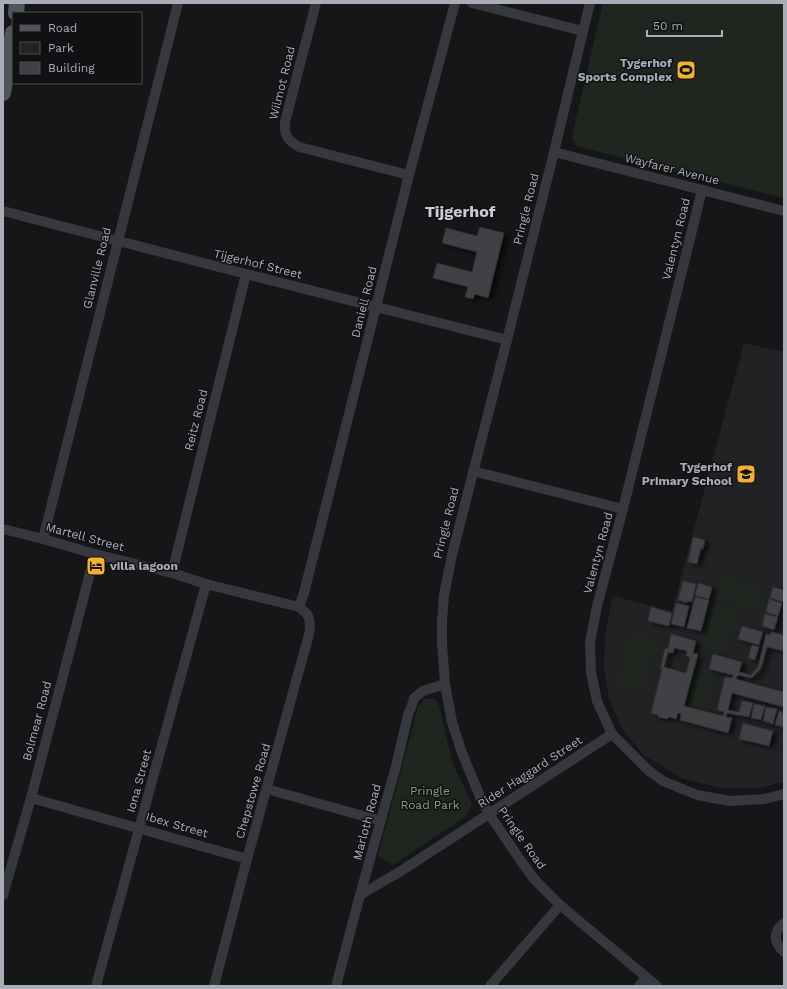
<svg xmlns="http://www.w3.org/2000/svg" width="787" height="989" font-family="'Work Sans',sans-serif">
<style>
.built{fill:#222225}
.green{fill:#1e261f}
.building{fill:#404145;stroke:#303034;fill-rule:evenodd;filter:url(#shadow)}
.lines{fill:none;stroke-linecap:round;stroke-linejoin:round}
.minor{stroke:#37383d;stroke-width:10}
.primary{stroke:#53555c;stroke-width:16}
.labels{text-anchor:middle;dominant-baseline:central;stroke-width:3;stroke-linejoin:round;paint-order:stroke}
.poi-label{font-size:12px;font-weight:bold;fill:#a8adb8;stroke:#111113;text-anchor:end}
.street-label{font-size:12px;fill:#a8adb8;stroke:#111113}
.park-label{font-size:12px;fill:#7fa381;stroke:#111113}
.district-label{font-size:16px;font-weight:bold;fill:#c9ccd4;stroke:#111113}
</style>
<defs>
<filter id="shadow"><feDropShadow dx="4.5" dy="2.5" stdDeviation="2" flood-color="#0009"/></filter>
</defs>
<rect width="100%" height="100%" fill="#161618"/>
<path class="built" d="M744,343L784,352V782L760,788H719L681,778L644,755L624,732L609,699L604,667L605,637L608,618L613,596L672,611Z"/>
<g class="green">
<path d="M603,3H784V198L576,146L572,136Z"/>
<path d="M721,576L764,588L758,610L715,598Z"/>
<path d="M714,604L737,610L726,654L703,648Z"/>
<path d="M629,632L656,639L643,692L617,686Z"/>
<path d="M696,668L715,673L706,710L687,705Z"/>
<path d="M425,699H434L438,702L453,764L472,804L465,817L393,865L378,856L418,707Z"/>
</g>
<g class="building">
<path d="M480,227L504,233L488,298L475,294L473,299L465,297L468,287L433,278L437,263L472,272L477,252L442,243L446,228L477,236Z"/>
<path d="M693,537L705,540L703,549L701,548L697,564L688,562Z"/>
<path d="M683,581L696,584L692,602L687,601V603L678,600Z"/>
<path d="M698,583L712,587L709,599L695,596Z"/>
<path d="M773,587L784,590V602L770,598Z"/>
<path d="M695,597L709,600L701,631L687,628Z"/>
<path d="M769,599L782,603L778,616L766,612Z"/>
<path d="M676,603L689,606L684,627L671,624Z"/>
<path d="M651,607L672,613L669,626L648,621Z"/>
<path d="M765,614L778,617L774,630L762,626Z"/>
<path d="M742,626L763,632L759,645L738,639Z"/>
<path d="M771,632L784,635V651L767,647L761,668L753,677L750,678L739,675L738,676H737L736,679L784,692V707L732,693L728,710L739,712L742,701L753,703L749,717L727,713L726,717L732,718L728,733L680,720L681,714L678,713L676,719L669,717L668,719L658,717V715L651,713L662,669H660L665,648L668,649L671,634L696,641L693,653L698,654L684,706L723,716L724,712L717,710L725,677L732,678L733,675L709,669L713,654L742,662L739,672L751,675L758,667L766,634L770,635ZM674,648L687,651L686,656L690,658L686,673L664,667L668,652L673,653Z"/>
<path d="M752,645L759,647L755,660L748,658Z"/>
<path d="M754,704L765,706L761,720L751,718Z"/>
<path d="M766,707L777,709L773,724L763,721Z"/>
<path d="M779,711L784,713V727L775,725Z"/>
<path d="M743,723L773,731L769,746L739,739Z"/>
</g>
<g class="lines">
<g class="minor">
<path d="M316,3L285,122C284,135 287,140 299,147L409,175"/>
<path d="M472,3L583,31"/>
<path d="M590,3L583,31L554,152L507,340L452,555L444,595L442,620V644L445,684L452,722L462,753L481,799L489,814L521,861L535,880L560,905L657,986"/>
<path d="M554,152L784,211"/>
<path d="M702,190L623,509L597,606L590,642L591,672L597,701L612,734L648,770L663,781L697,795L730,801L764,799L784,794"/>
<path d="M3,211L246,274L507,340"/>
<path d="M473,471L623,509"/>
<path d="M3,529L43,539L95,554L172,573L206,584L299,607C301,609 304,611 306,613C315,624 306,644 303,656L247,859L214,986"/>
<path d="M43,539L178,3"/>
<path d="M172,573L246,274"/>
<path d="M299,607L304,593L409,175L455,3"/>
<path d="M267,789L381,821"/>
<path d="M31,798L247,859"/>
<path d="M3,895L31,798L95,554"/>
<path d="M360,895L401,871L612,734"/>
<path d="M784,923C772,932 774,943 784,952"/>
<path d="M96,986L206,584"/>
<path d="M336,986L360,895L396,766L408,715L412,705L414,698L423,691L445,684"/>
<path d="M490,986L560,905"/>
<path d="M639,986L646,977"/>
</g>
<g class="primary">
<path d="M16,13L17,3"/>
<path d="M3,93L13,33"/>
</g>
</g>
<defs>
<g id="stadium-square" transform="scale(1)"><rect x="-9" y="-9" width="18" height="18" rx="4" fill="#f2b134" stroke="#111113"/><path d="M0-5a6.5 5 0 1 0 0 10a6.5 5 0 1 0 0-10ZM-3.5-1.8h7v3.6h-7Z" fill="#111"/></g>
<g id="school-square" transform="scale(1)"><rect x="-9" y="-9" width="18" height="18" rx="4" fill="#f2b134" stroke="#111113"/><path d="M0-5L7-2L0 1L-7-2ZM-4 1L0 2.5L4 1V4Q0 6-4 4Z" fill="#111"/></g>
<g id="hotel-square" transform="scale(1)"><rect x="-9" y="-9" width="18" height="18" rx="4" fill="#f2b134" stroke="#111113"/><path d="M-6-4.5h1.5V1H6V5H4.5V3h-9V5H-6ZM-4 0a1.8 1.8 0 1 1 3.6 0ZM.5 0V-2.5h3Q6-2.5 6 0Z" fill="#111"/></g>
</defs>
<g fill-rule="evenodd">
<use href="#stadium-square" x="686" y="70"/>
<use href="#school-square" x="746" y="474"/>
<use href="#hotel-square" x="96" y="566"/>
</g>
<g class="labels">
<g class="poi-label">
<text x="672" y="63">Tygerhof<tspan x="672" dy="14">Sports Complex</tspan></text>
<text x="732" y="467">Tygerhof<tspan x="732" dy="14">Primary School</tspan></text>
<text x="110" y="566" text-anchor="start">villa lagoon</text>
</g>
<g class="street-label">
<text transform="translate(282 83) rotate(-76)">Wilmot Road</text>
<text transform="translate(672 169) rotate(14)">Wayfarer Avenue</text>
<text transform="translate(526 209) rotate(-76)">Pringle Road</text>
<text transform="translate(676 239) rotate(-76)">Valentyn Road</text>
<text transform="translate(258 264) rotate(14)">Tijgerhof Street</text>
<text transform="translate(97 268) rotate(-76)">Glanville Road</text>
<text transform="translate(364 302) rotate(-76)">Daniell Road</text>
<text transform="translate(196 420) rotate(-76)">Reitz Road</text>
<text transform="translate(446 523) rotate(-76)">Pringle Road</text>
<text transform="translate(85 537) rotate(15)">Martell Street</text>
<text transform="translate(598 553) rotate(-75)">Valentyn Road</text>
<text transform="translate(37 721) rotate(-75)">Bolmear Road</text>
<text transform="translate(530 772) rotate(-33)">Rider Haggard Street</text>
<text transform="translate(139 781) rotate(-75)">Iona Street</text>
<text transform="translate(253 791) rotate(-74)">Chepstowe Road</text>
<text transform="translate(367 822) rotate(-75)">Marloth Road</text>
<text transform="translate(177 825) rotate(16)">Ibex Street</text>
<text transform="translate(522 838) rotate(55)">Pringle Road</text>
</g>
<g class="park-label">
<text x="430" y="791">Pringle<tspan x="430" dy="14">Road Park</tspan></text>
</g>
<g class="district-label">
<text x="460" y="211">Tijgerhof</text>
</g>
</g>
<rect width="787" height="989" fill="none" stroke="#a8adb8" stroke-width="8"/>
<rect x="12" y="12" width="130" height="72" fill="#111113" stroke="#4d4f55"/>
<rect x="20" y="25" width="20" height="6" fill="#53555c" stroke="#4d4f55"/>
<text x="48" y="32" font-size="12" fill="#a8adb8">Road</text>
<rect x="20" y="42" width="20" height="12" fill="#1e261f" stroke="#4d4f55"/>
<text x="48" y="52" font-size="12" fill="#a8adb8">Park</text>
<rect x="20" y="62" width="20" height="12" fill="#404145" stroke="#4d4f55"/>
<text x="48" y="72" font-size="12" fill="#a8adb8">Building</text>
<path d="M647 30v6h75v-6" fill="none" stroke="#a8adb8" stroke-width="2"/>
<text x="653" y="30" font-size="12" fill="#a8adb8" stroke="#111113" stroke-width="3" paint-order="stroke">50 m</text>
</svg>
